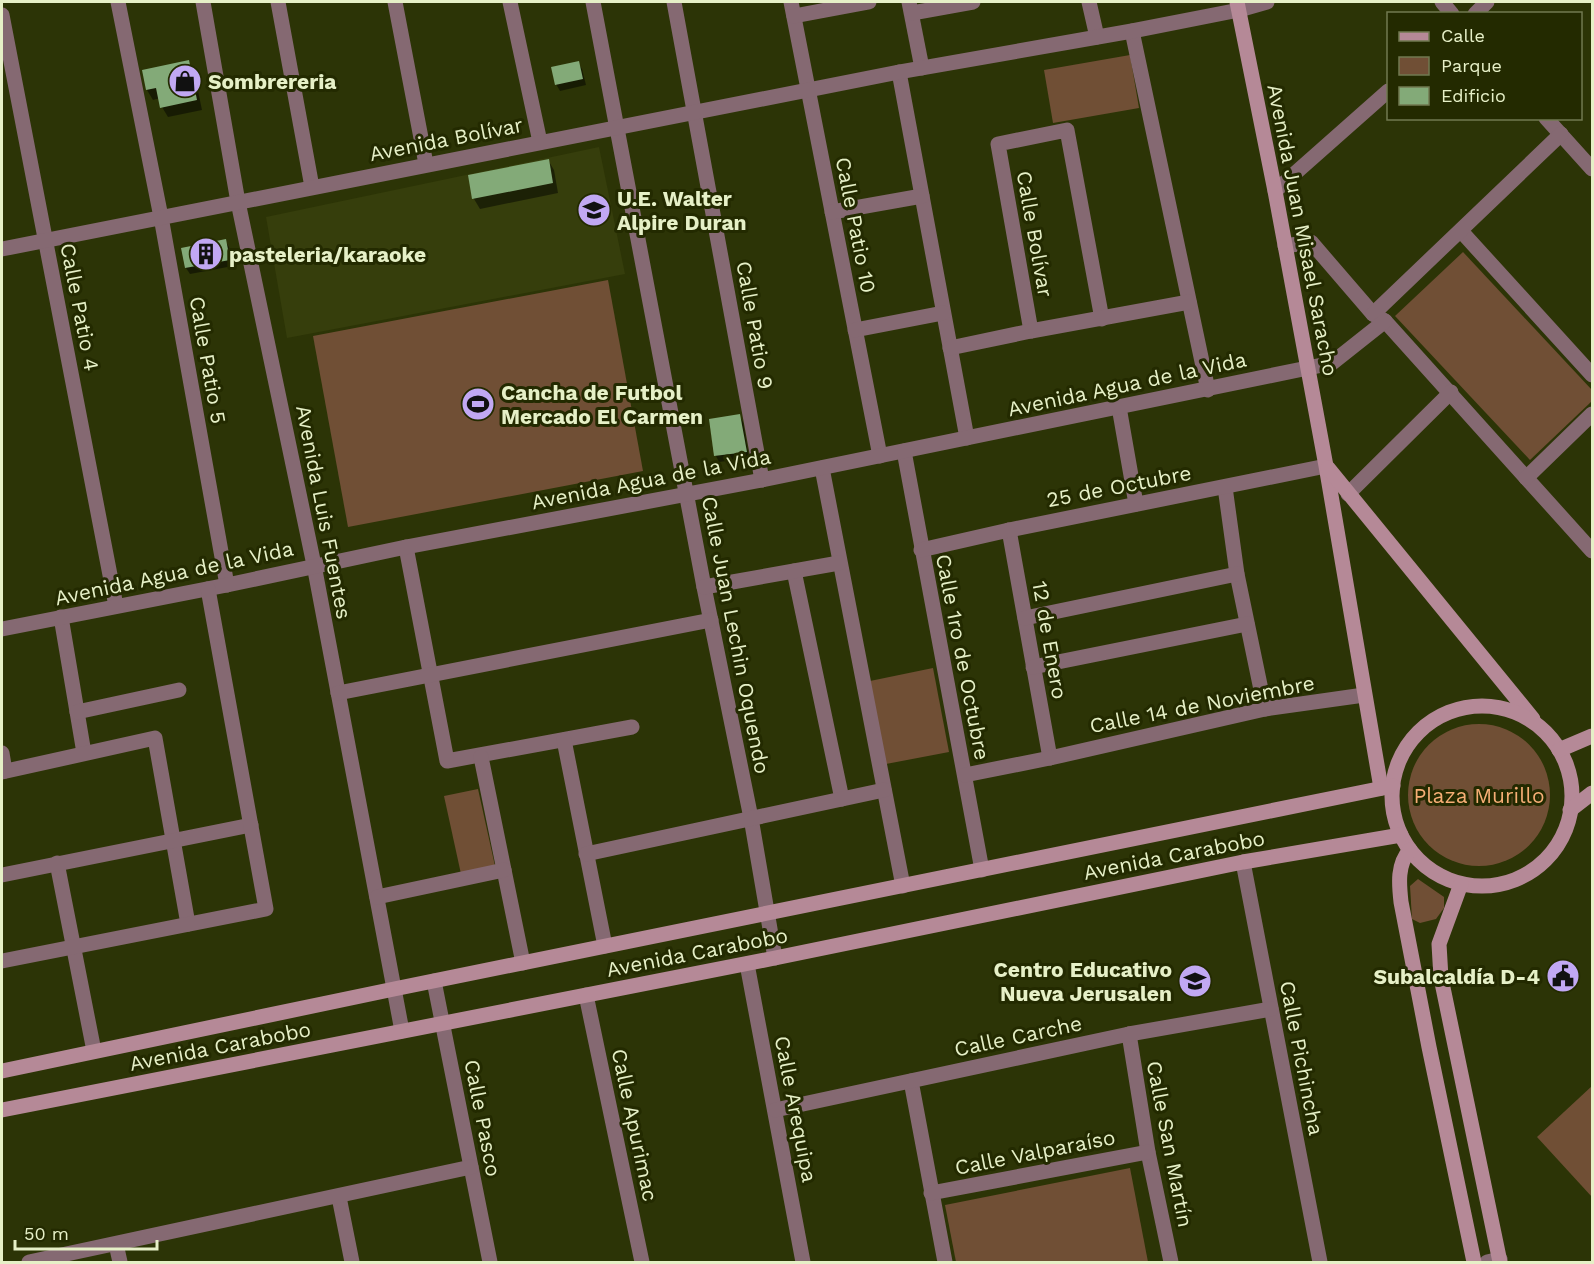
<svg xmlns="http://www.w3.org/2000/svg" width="1594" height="1264" font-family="'Work Sans',sans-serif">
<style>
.built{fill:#363e0c}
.green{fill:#704f35}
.shadow{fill:#0007}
.building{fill:#83aa78}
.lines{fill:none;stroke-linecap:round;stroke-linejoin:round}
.street{stroke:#856972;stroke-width:15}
.secondary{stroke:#b58997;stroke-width:15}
.labels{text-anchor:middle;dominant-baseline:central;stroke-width:6;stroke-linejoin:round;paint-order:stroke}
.poi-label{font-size:21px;font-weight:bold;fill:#e6f0c7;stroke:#232a00;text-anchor:start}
.street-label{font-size:21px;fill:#e6f0c7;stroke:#232a00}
.park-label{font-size:21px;fill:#f6ae75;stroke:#232a00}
</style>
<rect width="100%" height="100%" fill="#2c3406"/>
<path class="built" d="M599,147L625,274L287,338L266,217Z"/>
<g class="green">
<path d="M1130,55L1139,108L1053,123L1044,70Z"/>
<path d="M1463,252L1592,390V401L1530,460L1395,316Z"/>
<path d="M608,280L643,471L348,527L313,336Z"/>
<path d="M933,668L949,752L886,764L870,681Z"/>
<circle cx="1479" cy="795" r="71"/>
<path d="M478,789L495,866L461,874L444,796Z"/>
<path d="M1418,879L1444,897V908L1436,919L1420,923L1412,919L1410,886Z"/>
<path d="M1592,1086V1197L1537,1137Z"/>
<path d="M1130,1168L1148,1262H956L945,1205Z"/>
</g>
<g class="shadow">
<path d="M188,62L194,72L202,110L168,117L162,107L160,98L153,100L147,90Z"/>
<path d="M578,63L582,69L586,85L560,91L556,84Z"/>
<path d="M548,160L554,170L558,193L480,209L474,199L469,176Z"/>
<path d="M225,241L229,247L233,266L190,274L186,268L183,249Z"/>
<path d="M739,416L743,422L749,458L719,462L716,456L710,420Z"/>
</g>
<g class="building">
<path d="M189,60L197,100L160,108L156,88L146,90L142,70Z"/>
<path d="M579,61L583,79L555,85L551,67Z"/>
<path d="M549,159L553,183L472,199L468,175Z"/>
<path d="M226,239L230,260L185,268L181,248Z"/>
<path d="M740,414L747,452L714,456L709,419Z"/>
</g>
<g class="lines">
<g class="street">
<path d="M118,2L161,217L227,585"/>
<path d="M203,2L238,202L314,565L402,1031"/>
<path d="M278,2L312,187"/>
<path d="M395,2L426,164"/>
<path d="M510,2L540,142"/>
<path d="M593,2L704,587L751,818L775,958"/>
<path d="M674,2L762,480"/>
<path d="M791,2L880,456"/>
<path d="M909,2L922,68"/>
<path d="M1089,2L1097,37"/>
<path d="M1442,2L1452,14"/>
<path d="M912,13L973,2"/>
<path d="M1475,14L1487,2"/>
<path d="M2,15L116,606"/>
<path d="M794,16L869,2"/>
<path d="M1132,31L1208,390"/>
<path d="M899,72L967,438"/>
<path d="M1546,118L1592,169"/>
<path d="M1275,191L1388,91"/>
<path d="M832,212L922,196"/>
<path d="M1461,231L1592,375"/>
<path d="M1285,246L1311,242L1373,314L1385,321L1592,551"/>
<path d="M2,249L899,72L1132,31L1239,10L1267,2"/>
<path d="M1373,314L1561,134"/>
<path d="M855,330L943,313"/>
<path d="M1031,331L998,144L1067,130L1102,319"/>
<path d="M950,348L1031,331L1189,302"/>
<path d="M1119,407L1136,504"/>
<path d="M904,451L982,870"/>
<path d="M822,468L903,886"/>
<path d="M1526,478L1592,414"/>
<path d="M1225,487L1237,574L1265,709"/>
<path d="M1348,494L1451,392"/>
<path d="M1009,530L1050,758"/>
<path d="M406,547L447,761L632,727"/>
<path d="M921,550L1009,530L1326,466"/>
<path d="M794,571L842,799"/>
<path d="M704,587L839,563"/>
<path d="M61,617L84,753"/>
<path d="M1025,618L1237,574"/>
<path d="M2,629L227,585L406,547L762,480L1332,363L1385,321"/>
<path d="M1033,667L1247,624"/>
<path d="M338,693L711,620"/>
<path d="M77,712L179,690"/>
<path d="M564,740L605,946"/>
<path d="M2,753L5,771"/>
<path d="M481,757L523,963"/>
<path d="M2,772L155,738L188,924"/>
<path d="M965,775L1050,758L1265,709L1364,695"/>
<path d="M586,854L884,790"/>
<path d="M1243,862L1320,1262"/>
<path d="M57,863L94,1051"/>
<path d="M2,875L251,825"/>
<path d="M377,897L504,870"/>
<path d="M2,961L266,909L208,589"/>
<path d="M747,964L803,1262"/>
<path d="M434,981L490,1262"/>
<path d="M586,995L642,1262"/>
<path d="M1129,1034L1148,1152L1171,1262"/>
<path d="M911,1081L945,1262"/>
<path d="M775,1110L1129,1034L1271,1009"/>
<path d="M931,1193L1148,1152"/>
<path d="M339,1197L352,1262"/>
<path d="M116,1244L120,1262"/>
<path d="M29,1262L471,1167"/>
<path d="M1487,1262L1500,1259"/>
</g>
<g class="secondary">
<path d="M1237,2L1275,191L1326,466L1381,788"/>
<path d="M1328,468L1533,719"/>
<circle cx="1482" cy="796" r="90"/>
<path d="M1559,750L1592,736"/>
<path d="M1570,810L1592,793"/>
<path d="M1410,850C1397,864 1399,884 1401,902L1429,1047L1474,1262"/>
<path d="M1461,884L1439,944L1441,978L1500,1262"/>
<path d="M2,1071L394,989L1393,786"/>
<path d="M2,1110L775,958L1243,862L1401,835"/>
</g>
</g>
<defs>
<g id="shop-disc" transform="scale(1.725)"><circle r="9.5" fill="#c1a8f3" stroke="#232a00"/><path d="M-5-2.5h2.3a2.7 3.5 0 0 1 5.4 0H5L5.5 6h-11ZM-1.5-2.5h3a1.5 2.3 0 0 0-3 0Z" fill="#111"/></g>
<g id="school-disc" transform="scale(1.725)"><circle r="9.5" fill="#c1a8f3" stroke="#232a00"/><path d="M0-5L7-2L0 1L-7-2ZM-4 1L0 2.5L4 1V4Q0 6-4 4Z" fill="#111"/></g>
<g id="building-disc" transform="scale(1.725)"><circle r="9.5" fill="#c1a8f3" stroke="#232a00"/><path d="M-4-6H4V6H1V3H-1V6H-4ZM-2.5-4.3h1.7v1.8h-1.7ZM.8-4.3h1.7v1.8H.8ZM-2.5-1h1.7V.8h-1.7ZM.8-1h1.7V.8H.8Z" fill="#111"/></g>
<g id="stadium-disc" transform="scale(1.725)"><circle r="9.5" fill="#c1a8f3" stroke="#232a00"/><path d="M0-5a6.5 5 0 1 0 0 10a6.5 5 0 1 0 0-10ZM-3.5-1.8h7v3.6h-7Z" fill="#111"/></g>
<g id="civic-disc" transform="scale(1.725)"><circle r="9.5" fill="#c1a8f3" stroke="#232a00"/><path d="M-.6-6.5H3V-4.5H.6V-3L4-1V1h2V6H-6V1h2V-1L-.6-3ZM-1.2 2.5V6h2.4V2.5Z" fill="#111"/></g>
</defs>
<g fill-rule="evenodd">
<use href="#shop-disc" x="185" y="81"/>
<use href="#school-disc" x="594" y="210"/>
<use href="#building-disc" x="206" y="254"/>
<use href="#stadium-disc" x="478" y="404"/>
<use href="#civic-disc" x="1563" y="976"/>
<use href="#school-disc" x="1195" y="981"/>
</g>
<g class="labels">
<g class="poi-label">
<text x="208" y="81">Sombrereria</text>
<text x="617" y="198">U.E. Walter<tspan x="617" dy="24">Alpire Duran</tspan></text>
<text x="229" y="254">pasteleria/karaoke</text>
<text x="501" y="392">Cancha de Futbol<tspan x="501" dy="24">Mercado El Carmen</tspan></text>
<text x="1172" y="969" text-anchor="end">Centro Educativo<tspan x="1172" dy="24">Nueva Jerusalen</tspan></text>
<text x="1540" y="976" text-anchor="end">Subalcaldía D-4</text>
</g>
<g class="street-label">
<text transform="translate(446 139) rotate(-11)">Avenida Bolívar</text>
<text transform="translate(856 225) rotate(79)">Calle Patio 10</text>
<text transform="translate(1303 230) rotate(79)">Avenida Juan Misael Saracho</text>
<text transform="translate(1035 234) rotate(80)">Calle Bolívar</text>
<text transform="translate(80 307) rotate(79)">Calle Patio 4</text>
<text transform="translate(755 325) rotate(80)">Calle Patio 9</text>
<text transform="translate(208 360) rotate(80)">Calle Patio 5</text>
<text transform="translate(1127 384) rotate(-12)">Avenida Agua de la Vida</text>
<text transform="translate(651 479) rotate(-11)">Avenida Agua de la Vida</text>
<text transform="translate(1119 486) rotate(-11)">25 de Octubre</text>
<text transform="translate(324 512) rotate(79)">Avenida Luis Fuentes</text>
<text transform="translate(174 573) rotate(-12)">Avenida Agua de la Vida</text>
<text transform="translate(736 635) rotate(79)">Calle Juan Lechin Oquendo</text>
<text transform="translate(1050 640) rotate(80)">12 de Enero</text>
<text transform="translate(963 657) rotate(79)">Calle 1ro de Octubre</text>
<text transform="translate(1202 704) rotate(-11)">Calle 14 de Noviembre</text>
<text transform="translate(1174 855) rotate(-11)">Avenida Carabobo</text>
<text transform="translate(697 952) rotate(-11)">Avenida Carabobo</text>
<text transform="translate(1018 1036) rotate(-12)">Calle Carche</text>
<text transform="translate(220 1046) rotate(-11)">Avenida Carabobo</text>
<text transform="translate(1302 1058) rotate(79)">Calle Pichincha</text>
<text transform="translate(796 1109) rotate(79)">Calle Arequipa</text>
<text transform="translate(483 1118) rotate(79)">Calle Pasco</text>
<text transform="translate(635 1125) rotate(78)">Calle Apurimac</text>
<text transform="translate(1170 1144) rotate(79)">Calle San Martín</text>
<text transform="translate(1035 1152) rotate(-11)">Calle Valparaíso</text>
</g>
<g class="park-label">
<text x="1479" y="795">Plaza Murillo</text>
</g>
</g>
<rect width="1594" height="1264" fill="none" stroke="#e6f0c7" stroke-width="6"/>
<rect x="1387" y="12" width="195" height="108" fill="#232a00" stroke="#717950" stroke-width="1.5"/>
<rect x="1399" y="32" width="30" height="9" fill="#b58997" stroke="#717950" stroke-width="1.5"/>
<text x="1441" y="42" font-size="18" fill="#e6f0c7">Calle</text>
<rect x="1399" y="57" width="30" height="18" fill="#704f35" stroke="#717950" stroke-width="1.5"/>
<text x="1441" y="72" font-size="18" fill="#e6f0c7">Parque</text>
<rect x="1399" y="87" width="30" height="18" fill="#83aa78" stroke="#717950" stroke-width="1.5"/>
<text x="1441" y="102" font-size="18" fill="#e6f0c7">Edificio</text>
<path d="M15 1240v9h142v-9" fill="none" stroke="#e6f0c7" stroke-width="3"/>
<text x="24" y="1240" font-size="18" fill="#e6f0c7" stroke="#232a00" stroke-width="4.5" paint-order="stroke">50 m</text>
</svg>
